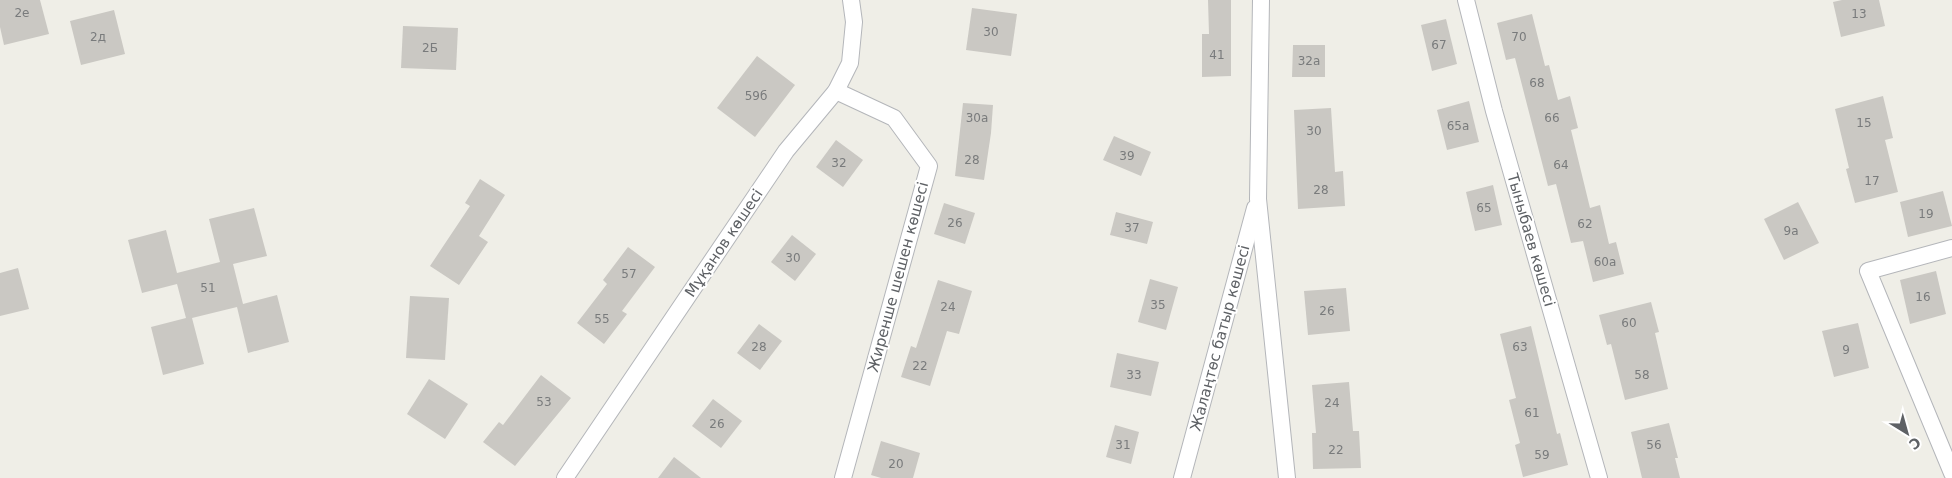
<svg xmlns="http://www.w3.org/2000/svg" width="1952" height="478" font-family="'DejaVu Sans',sans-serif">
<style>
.building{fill:#cac8c3}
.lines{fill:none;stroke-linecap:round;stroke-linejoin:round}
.minor-casing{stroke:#b4b6ba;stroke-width:18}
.minor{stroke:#fff;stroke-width:16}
.labels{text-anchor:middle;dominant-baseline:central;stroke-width:4;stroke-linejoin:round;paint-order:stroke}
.number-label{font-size:12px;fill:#797b7c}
.street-label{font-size:15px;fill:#5e6165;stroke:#fff}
</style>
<rect width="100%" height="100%" fill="#efeee7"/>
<g class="building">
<path d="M0,0H40L49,34L4,45L0,27Z"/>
<path d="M1208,0H1231V76L1202,77V34H1209Z"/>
<path d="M1842,0H1879L1885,26L1841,37L1833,2Z"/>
<path d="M972,8L1017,14L1011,56L966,50Z"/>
<path d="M114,10L125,54L81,65L70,21Z"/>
<path d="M1532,14L1545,66L1549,65L1558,100L1570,96L1578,128L1571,130L1590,208L1600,205L1609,244L1616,242L1624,274L1593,282L1583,241L1571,243L1556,184L1548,186L1515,58L1506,60L1497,23Z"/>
<path d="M1446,19L1457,64L1432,71L1421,25Z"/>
<path d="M403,26L458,28L456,70L401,68Z"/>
<path d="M1293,45H1325V77H1292Z"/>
<path d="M757,56L795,85L755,137L717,108Z"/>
<path d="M1883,96L1893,138L1885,140L1898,192L1855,203L1846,169L1849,168L1835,109Z"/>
<path d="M1469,101L1479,142L1447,150L1437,110Z"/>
<path d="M963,103L993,105L991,133L984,180L955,176Z"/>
<path d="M1331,108L1335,172L1343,171L1345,206L1298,209L1294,110Z"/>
<path d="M1114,136L1151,152L1141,176L1103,160Z"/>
<path d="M836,140L863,160L843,187L816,167Z"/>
<path d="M480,179L505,195L479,236L488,242L459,285L430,266L470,206L465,203Z"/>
<path d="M1493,185L1502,225L1475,231L1466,192Z"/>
<path d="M1943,191L1952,226L1908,237L1900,202Z"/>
<path d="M1798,202L1819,243L1784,260L1764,219Z"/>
<path d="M944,203L975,213L965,244L934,234Z"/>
<path d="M254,208L267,256L233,264L243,304L277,295L289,342L248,353L237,307L192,318L204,364L163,375L151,327L186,318L177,284L142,293L128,240L166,230L177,273L220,262L209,219Z"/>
<path d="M1116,212L1153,222L1147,244L1110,235Z"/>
<path d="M792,235L816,254L795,281L771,262Z"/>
<path d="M628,247L655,267L622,311L627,314L604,344L577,323L607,284L603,280Z"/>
<path d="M18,268L29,309L0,316V273Z"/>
<path d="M1936,271L1946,314L1910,324L1900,280Z"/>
<path d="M1150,279L1178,287L1166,330L1138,322Z"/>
<path d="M938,280L972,291L959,334L947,331L930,386L901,377L911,346L916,348Z"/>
<path d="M1346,288L1350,331L1308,335L1304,291Z"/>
<path d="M410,296L449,298L445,360L406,358Z"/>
<path d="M1651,302L1659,332L1655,333L1668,389L1625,400L1611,344L1607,345L1599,315Z"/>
<path d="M1858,323L1869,368L1834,377L1822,331Z"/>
<path d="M759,324L782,341L760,370L737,353Z"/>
<path d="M1531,326L1557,434L1560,433L1568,465L1523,477L1515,445L1520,443L1509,400L1516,398L1500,334Z"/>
<path d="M1117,353L1159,362L1151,396L1110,387Z"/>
<path d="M541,375L571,398L515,466L483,442L499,422L503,425Z"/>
<path d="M429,379L468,404L445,439L407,414Z"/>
<path d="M1349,382L1353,431H1359L1361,468L1313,469L1312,433H1316L1312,385Z"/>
<path d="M713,399L742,421L721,448L692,426Z"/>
<path d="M1669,423L1678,458H1675L1680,478H1642L1631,432Z"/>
<path d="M1115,425L1139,432L1131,464L1106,457Z"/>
<path d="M881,441L920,453L913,478H881L871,475Z"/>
<path d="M674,457L701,478H658Z"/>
</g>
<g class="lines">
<g class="minor-casing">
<g id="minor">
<path d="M1261,0L1258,199L1287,478"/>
<path d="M1466,0L1494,111L1599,478"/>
<path d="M836,91L894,118L929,166L843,478"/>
<path d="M1952,248L1868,271L1952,473"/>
<path d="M565,478L786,151L836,91L850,63L854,22L851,0"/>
<path d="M1182,478L1255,208"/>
</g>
</g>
<use href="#minor" class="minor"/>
</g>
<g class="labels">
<g class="number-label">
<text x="22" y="13">2е</text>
<text x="1859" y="14">13</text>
<text x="991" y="32">30</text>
<text x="98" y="37">2д</text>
<text x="1519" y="37">70</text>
<text x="1439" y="45">67</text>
<text x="430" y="48">2Б</text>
<text x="1217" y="55">41</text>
<text x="1309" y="61">32а</text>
<text x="1537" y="83">68</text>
<text x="756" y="96">59б</text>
<text x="977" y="118">30а</text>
<text x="1552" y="118">66</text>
<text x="1864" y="123">15</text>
<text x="1458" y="126">65а</text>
<text x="1314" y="131">30</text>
<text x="1127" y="156">39</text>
<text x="972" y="160">28</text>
<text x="839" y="163">32</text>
<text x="1561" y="165">64</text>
<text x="1872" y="181">17</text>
<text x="1321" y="190">28</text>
<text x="1484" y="208">65</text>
<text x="1926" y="214">19</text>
<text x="955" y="223">26</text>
<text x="1585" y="224">62</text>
<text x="1132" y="228">37</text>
<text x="1791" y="231">9а</text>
<text x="793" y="258">30</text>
<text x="1605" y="262">60а</text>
<text x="629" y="274">57</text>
<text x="208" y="288">51</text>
<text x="1923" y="297">16</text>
<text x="1158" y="305">35</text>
<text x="948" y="307">24</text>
<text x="1327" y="311">26</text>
<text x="602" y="319">55</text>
<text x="1629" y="323">60</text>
<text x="759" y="347">28</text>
<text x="1520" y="347">63</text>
<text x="1846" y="350">9</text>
<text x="920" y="366">22</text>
<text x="1134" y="375">33</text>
<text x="1642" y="375">58</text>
<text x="544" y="402">53</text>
<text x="1332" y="403">24</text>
<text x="1532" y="413">61</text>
<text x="717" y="424">26</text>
<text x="1123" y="445">31</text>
<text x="1654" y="445">56</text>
<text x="1336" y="450">22</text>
<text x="1542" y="455">59</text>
<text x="896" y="464">20</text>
</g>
<g class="street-label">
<text transform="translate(1531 240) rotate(74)">Тыныбаев көшесі</text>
<text transform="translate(724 243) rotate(-56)">Мұқанов көшесі</text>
<text transform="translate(898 277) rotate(-75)">Жиренше шешен көшесі</text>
<text transform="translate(1220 338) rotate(-75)">Жалаңтөс батыр көшесі</text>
</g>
</g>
<g transform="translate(1907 433) rotate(143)" stroke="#ffffff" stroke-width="4" paint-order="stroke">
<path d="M0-4L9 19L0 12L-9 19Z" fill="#5e6165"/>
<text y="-8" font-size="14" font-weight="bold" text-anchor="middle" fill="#5e6165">С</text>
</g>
</svg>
